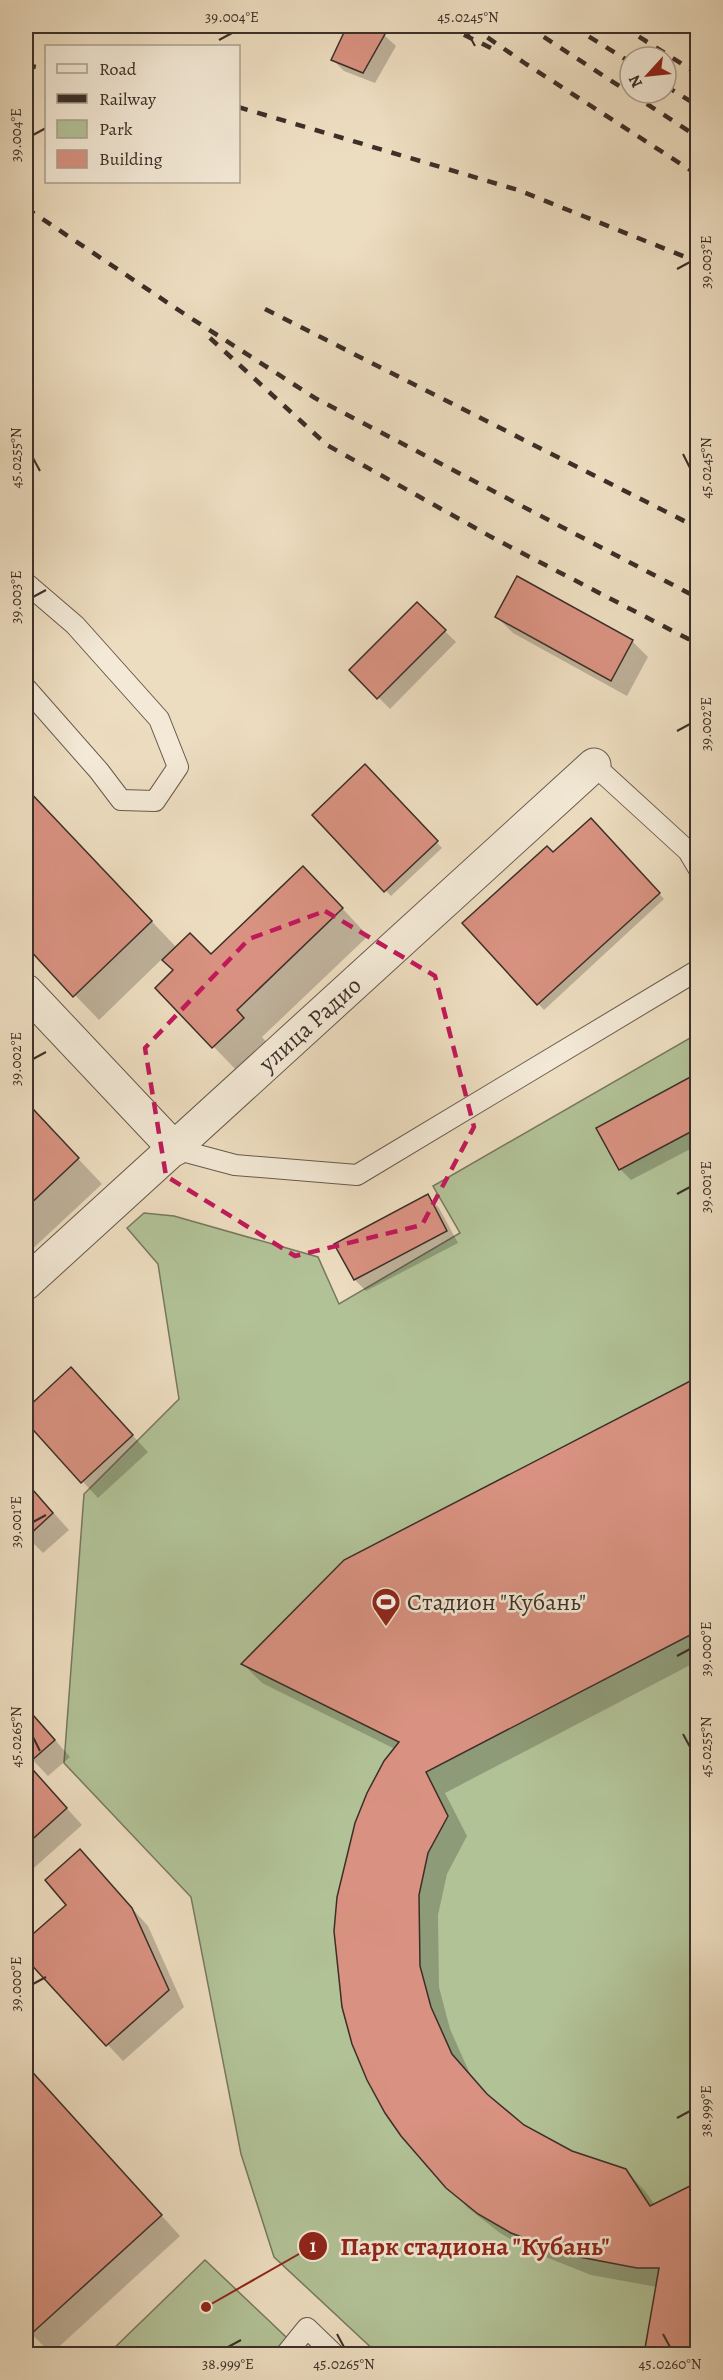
<svg xmlns="http://www.w3.org/2000/svg" width="723" height="2380" font-family="Alegreya,serif">
<style>
.green{fill:#b2c297;stroke:#777860;stroke-width:1.5}
.shadow{fill:#0003}
.building{fill:#d99281;stroke:#3c2f28;stroke-width:1.5}
.lines{fill:none;stroke-linecap:round;stroke-linejoin:round}
.service-casing{stroke:#685a4e;stroke-width:22}
.minor-casing{stroke:#685a4e;stroke-width:35}
.service{stroke:#f3e9d6;stroke-width:20}
.minor{stroke:#f3e9d6;stroke-width:33}
.rail{stroke:#3c2f28;stroke-width:4.5;stroke-dasharray:10 10;stroke-linecap:butt}
.marked{fill:none;stroke:#c2185b;stroke-width:4.5;stroke-dasharray:12 8;stroke-linejoin:round}
.ticks{fill:none;stroke:#3c2f28;stroke-width:2}
.labels{text-anchor:middle;dominant-baseline:central;stroke-width:5;stroke-linejoin:round;paint-order:stroke}
.street-label{font-size:24px;fill:#3c2f28;stroke:#f3e9d6}
.poi-label{font-size:24px;fill:#3c2f28;stroke:#f3e9d6;text-anchor:start}
.leader{fill:none;stroke:#8f2418;stroke-width:2}
.callout-dot{fill:#8f2418;stroke:#f3e9d6;stroke-width:2}
.mark-label{font-size:18px;text-anchor:middle;font-weight:bold;fill:#fff}
.callout-label{font-size:26px;text-anchor:middle;font-weight:bold;fill:#8f2418;stroke:#f3e9d6;stroke-width:5;stroke-linejoin:round;paint-order:stroke}
.neatline{fill:none;stroke:#3c2f28;stroke-width:2}
.ticks-label{font-size:15px;text-anchor:middle;fill:#3c2f28}
</style>
<rect width="100%" height="100%" fill="#edddc0"/>
<filter id="stains"><feTurbulence type="fractalNoise" baseFrequency=".00333" numOctaves="4"/><feColorMatrix values="0 0 0 0 .2 0 0 0 0 .09 0 0 0 0 .02 0 0 0 .5 -.17"/></filter>
<radialGradient id="worn" r=".72"><stop offset=".6" stop-color="#630" stop-opacity="0"/><stop offset="1" stop-color="#630" stop-opacity=".3"/></radialGradient>
<g class="green">
<path d="M697,1034V2354H378L274,2257L241,2154L191,1897L64,1763L84,1494L179,1399L158,1264L127,1228L144,1213L174,1216L318,1257L339,1304L460,1233L433,1186Z"/>
<path d="M205,2260L304,2354H108Z"/>
</g>
<g class="shadow">
<path d="M349,26H366L384,35L396,46L375,83L344,71L333,60Z"/>
<path d="M417,604L456,642L390,709L351,670Z"/>
<path d="M497,617L632,641L648,657L627,696L513,633Z"/>
<path d="M365,767L442,848L391,896L314,816Z"/>
<path d="M26,789L177,948L211,956L330,895L368,936L262,1037L270,1046L240,1074L157,988L175,970L163,958L99,1020L26,944Z"/>
<path d="M597,825L664,899L544,1010L465,923L554,854Z"/>
<path d="M698,1081V1145L631,1180L620,1169Z"/>
<path d="M34,1112L102,1184L26,1255V1120Z"/>
<path d="M427,1196L439,1208L458,1243L366,1291L355,1280L336,1244Z"/>
<path d="M71,1369L148,1452L98,1498L26,1420V1411Z"/>
<path d="M698,1378V1661L445,1793L467,1836L447,1874L438,1915L439,1987L450,2029L471,2076L496,2104L523,2127L572,2152L625,2170L645,2191L655,2205L698,2183V2354H646L657,2287L591,2275L533,2252L500,2233L468,2208L448,2187L386,2112L395,1749L262,1683L243,1664Z"/>
<path d="M26,1482L69,1530L43,1553L26,1536Z"/>
<path d="M26,1707L70,1757L48,1776L26,1753Z"/>
<path d="M26,1763L82,1825L26,1875Z"/>
<path d="M80,1851L148,1926L184,2007L123,2061L26,1957V1942L68,1905Z"/>
<path d="M26,2065L180,2236L51,2354L26,2328Z"/>
</g>
<g class="building">
<path d="M347,26H369L385,34L363,73L331,60Z"/>
<path d="M517,576L633,640L611,681L495,617Z"/>
<path d="M417,602L446,630L377,699L349,670Z"/>
<path d="M365,764L438,841L384,892L312,815Z"/>
<path d="M26,788L152,921L73,997L26,946Z"/>
<path d="M591,818L660,893L537,1005L462,923L547,846L553,852Z"/>
<path d="M303,866L343,908L237,1010L244,1018L212,1048L155,988L173,970L162,960L190,933L211,954Z"/>
<path d="M694,1075L698,1081V1128L619,1170L596,1128Z"/>
<path d="M34,1110L79,1158L26,1208V1117Z"/>
<path d="M428,1194L447,1231L354,1280L334,1244Z"/>
<path d="M71,1367L133,1435L81,1483L26,1422V1409Z"/>
<path d="M698,1377V1631L426,1772L448,1816L428,1853L419,1895L420,1966L431,2007L452,2054L487,2094L524,2125L572,2151L626,2169L650,2206L698,2182V2354H644L659,2268H637L569,2255L511,2233L478,2214L446,2188L401,2136L385,2113L367,2080L352,2044L342,2007L334,1931L337,1897L355,1823L367,1793L384,1761L399,1742L241,1664L344,1560Z"/>
<path d="M26,1482L53,1513L26,1538Z"/>
<path d="M26,1707L55,1740L31,1761L26,1755Z"/>
<path d="M26,1762L67,1808L26,1845Z"/>
<path d="M80,1849L132,1908L169,1990L106,2046L26,1959V1940L66,1905L45,1880Z"/>
<path d="M26,2065L162,2215L30,2335L26,2330Z"/>
</g>
<g class="lines">
<g class="service-casing">
<g id="service">
<path d="M26,583L75,625L159,719L178,767L155,801L121,800L99,771L26,688"/>
<path d="M594,765L688,851L698,868"/>
<path d="M175,1149L235,1165L357,1175L698,970"/>
<path d="M286,2354L307,2328L334,2354"/>
</g>
</g>
<g class="minor-casing">
<g id="minor">
<path d="M26,991L175,1149"/>
<path d="M26,1283L594,765"/>
</g>
</g>
<use href="#service" class="service"/>
<use href="#minor" class="minor"/>
<g class="rail">
<path d="M446,26L493,49"/>
<path d="M471,26L526,64L698,175"/>
<path d="M527,26L630,93"/>
<path d="M572,26L630,62"/>
<path d="M622,26L698,74"/>
<path d="M674,26L698,41"/>
<path d="M26,65L46,69"/>
<path d="M666,86L698,106"/>
<path d="M630,93L698,137"/>
<path d="M238,107L518,190L698,262"/>
<path d="M26,208L183,313L315,398L698,598"/>
<path d="M265,309L698,528"/>
<path d="M210,338L327,445L495,539L698,644"/>
</g>
</g>
<path class="marked" d="M325,911L435,976L474,1127L422,1225L295,1256L166,1176L145,1048L249,939Z"/>
<path class="ticks" d="M468,33L475,46M219,40L232,33M33,135L46,128M677,269L690,262M683,454L690,468M33,458L40,471M33,597L46,590M677,731L690,724M33,1059L46,1052M677,1194L690,1187M33,1522L46,1515M677,1656L690,1649M683,1734L690,1747M33,1737L40,1751M33,1984L46,1977M677,2118L690,2111M337,2334L344,2347M663,2334L670,2347M228,2347L241,2340"/>
<defs>
<g id="stadium-pin" transform="scale(1.5)"><path d="M0 17L-7.5 6A9.5 9.5 0 1 1 7.5 6Z" fill="#8f2418" stroke="#f3e9d6"/><path d="M0-5a6.5 5 0 1 0 0 10a6.5 5 0 1 0 0-10ZM-3.5-1.8h7v3.6h-7Z" fill="#fff"/></g>
</defs>
<g fill-rule="evenodd">
<use href="#stadium-pin" x="386" y="1602"/>
</g>
<g class="labels">
<g class="street-label">
<text transform="translate(310 1024) rotate(-42)">улица Радио</text>
</g>
<g class="poi-label">
<text x="407" y="1602">Стадион "Кубань"</text>
</g>
</g>
<path class="leader" d="M206 2307L313 2246"/>
<g class="callout-dot">
<circle cx="206" cy="2307" r="6"/>
<circle cx="313" cy="2246" r="15"/>
</g>
<g class="mark-label">
<text x="313" y="2252">1</text>
</g>
<g class="callout-label">
<text x="475" y="2255">Парк стадиона "Кубань"</text>
</g>
<rect width="723" height="2380" fill="none" stroke="#edddc0" stroke-width="66"/>
<rect x="45" y="45" width="195" height="138" fill="#f3e9d6" stroke="#aa9f90" stroke-width="1.5"/>
<rect x="57" y="64" width="30" height="9" fill="#f3e9d6" stroke="#aa9f90" stroke-width="1.5"/>
<text x="99" y="75" font-size="18" fill="#3c2f28">Road</text>
<rect x="57" y="94" width="30" height="9" fill="#3c2f28" stroke="#aa9f90" stroke-width="1.5"/>
<text x="99" y="105" font-size="18" fill="#3c2f28">Railway</text>
<rect x="57" y="120" width="30" height="18" fill="#b2c297" stroke="#aa9f90" stroke-width="1.5"/>
<text x="99" y="135" font-size="18" fill="#3c2f28">Park</text>
<rect x="57" y="150" width="30" height="18" fill="#d99281" stroke="#aa9f90" stroke-width="1.5"/>
<text x="99" y="165" font-size="18" fill="#3c2f28">Building</text>
<g transform="translate(648 75) rotate(243)"><circle r="28" fill="#f3e9d6" stroke="#aa9f90" stroke-width="1.5"/>
<path d="M0-4.5L10 22L0 15L-10 22Z" fill="#8f2418"/>
<text y="-9" font-size="16" font-weight="bold" text-anchor="middle" fill="#3c2f28">N</text>
</g>
<rect x="33" y="33" width="657" height="2314" class="neatline"/>
<g class="ticks-label">
<text x="232" y="22">39.004°E</text>
<text x="468" y="22">45.0245°N</text>
<text transform="translate(16 135) rotate(-90)" y="5">39.004°E</text>
<text transform="translate(706 262) rotate(-90)" y="5">39.003°E</text>
<text transform="translate(16 458) rotate(-90)" y="5">45.0255°N</text>
<text transform="translate(706 468) rotate(-90)" y="5">45.0245°N</text>
<text transform="translate(16 597) rotate(-90)" y="5">39.003°E</text>
<text transform="translate(706 724) rotate(-90)" y="5">39.002°E</text>
<text transform="translate(16 1059) rotate(-90)" y="5">39.002°E</text>
<text transform="translate(706 1187) rotate(-90)" y="5">39.001°E</text>
<text transform="translate(16 1522) rotate(-90)" y="5">39.001°E</text>
<text transform="translate(706 1649) rotate(-90)" y="5">39.000°E</text>
<text transform="translate(16 1737) rotate(-90)" y="5">45.0265°N</text>
<text transform="translate(706 1747) rotate(-90)" y="5">45.0255°N</text>
<text transform="translate(16 1984) rotate(-90)" y="5">39.000°E</text>
<text transform="translate(706 2111) rotate(-90)" y="5">38.999°E</text>
<text x="228" y="2369">38.999°E</text>
<text x="344" y="2369">45.0265°N</text>
<text x="670" y="2369">45.0260°N</text>
</g>
<rect width="100%" height="100%" filter="url(#stains)"/>
<rect width="100%" height="100%" fill="url(#worn)"/>
</svg>
